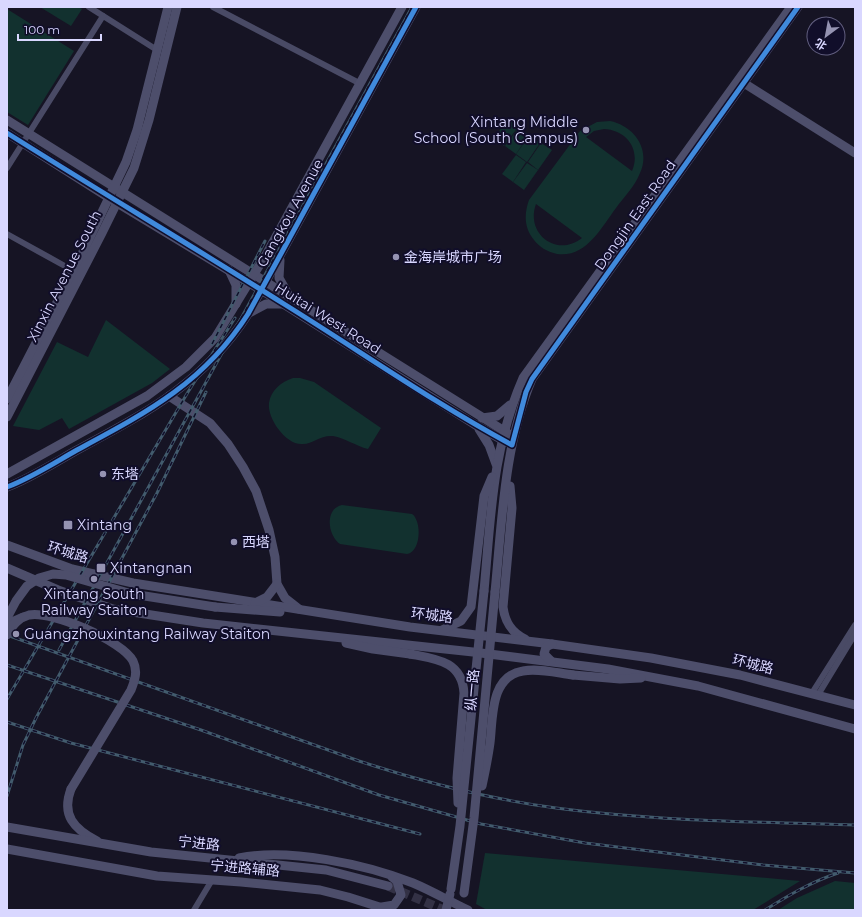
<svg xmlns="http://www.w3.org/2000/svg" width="862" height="917" font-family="Montserrat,'Noto Sans SC',sans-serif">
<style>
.green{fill:#12312f;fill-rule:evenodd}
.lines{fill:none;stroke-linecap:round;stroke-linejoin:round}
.secondary-tunnel{stroke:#333145;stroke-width:9;stroke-dasharray:9 4.5;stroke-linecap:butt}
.street{stroke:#494a65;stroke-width:6}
.secondary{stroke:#4d4e6b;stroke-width:9}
.rail-casing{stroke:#425b6d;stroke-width:3}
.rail{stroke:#110e2a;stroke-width:1.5;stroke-dasharray:4.5;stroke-linecap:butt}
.secondary-bridge{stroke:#4d4e6b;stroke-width:9}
.cycleway-casing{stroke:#110e2a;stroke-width:8}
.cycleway{stroke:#408adc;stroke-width:5}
.poi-dot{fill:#9593b2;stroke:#110e2a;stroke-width:1.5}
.labels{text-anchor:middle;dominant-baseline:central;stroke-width:4;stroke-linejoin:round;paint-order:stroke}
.poi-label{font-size:14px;fill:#d9d7ff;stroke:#110e2a;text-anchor:start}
.street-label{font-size:14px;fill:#d9d7ff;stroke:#110e2a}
</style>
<rect width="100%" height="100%" fill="#161424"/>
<g class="green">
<path d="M40,7H78L82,9L71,26Z"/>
<path d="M7,9L74,51L28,125L7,112Z"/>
<path d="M508,119L518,127L504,146L494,138Z"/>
<path d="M610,121C634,126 651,149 640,173C635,186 624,197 616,208C601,228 586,258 557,254C548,252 539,247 534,240C524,228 524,214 529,200L580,131L597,122ZM604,129C627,130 641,150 632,171L586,137L594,131ZM536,204L582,238C557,258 525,234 536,204Z"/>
<path d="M519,127L529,135L516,154L505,146Z"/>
<path d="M530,135L540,143L527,162L516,154Z"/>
<path d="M541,143L552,150L538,170L528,162Z"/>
<path d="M516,155L526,162L513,182L502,174Z"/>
<path d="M527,163L538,170L524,190L513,182Z"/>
<path d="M106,320L170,369L152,383L69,429L62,418L39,430L13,426L57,342L88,357Z"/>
<path d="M293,378H300L314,382L381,428L368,449C356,446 345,438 333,436C320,435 313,444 303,444C287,446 267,419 269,403C271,390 281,382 293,378Z"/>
<path d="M342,505L412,514C422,521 421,552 407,554L340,544C328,536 324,509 342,505Z"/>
<path d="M485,853L800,881L753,910H487L476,904Z"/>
<path d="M835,881L855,883V910H778L797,898Z"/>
</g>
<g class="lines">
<path class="secondary-tunnel" d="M388,886L444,910"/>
<g class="street">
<path d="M89,7L157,50"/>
<path d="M213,7L361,84"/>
<path d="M7,168L103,16"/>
<path d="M7,234L63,265"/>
<path d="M812,693L855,625"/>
<path d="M818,695L855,634"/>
<path d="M194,910L212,880"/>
</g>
<g class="secondary">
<path d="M739,80L855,153"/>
<path d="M7,120L509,434"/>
<path d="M7,133L117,203L261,290L474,424L506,442"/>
<path d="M280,260L279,278L288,294"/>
<path d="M229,270L236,285V304"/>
<path d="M251,312L266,304H283"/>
<path d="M169,396L210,423L228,444L243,467L256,491L269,530L275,557L277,584L285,598L299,609"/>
<path d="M7,399L82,254L126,162L137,130L168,7"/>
<path d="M7,417L102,233L134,168L149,120L177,7"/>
<path d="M482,418L497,416L510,405"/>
<path d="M479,429L489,445L496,464"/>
<path d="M7,474L147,396L186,367L215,338L267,253L402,7"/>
<path d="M510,486L512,508L503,607C505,622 511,632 525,639"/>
<path d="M7,487C31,478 54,463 77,450C146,413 204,383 248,314L416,7"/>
<path d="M7,545L72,569L133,583L410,627L552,644L651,658L740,675L855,705"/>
<path d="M7,568L58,590L113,609L203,623L473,652L608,669L698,686L855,729"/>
<path d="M484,591C491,515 492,449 523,378L791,7"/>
<path d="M495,592C502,521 504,445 532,379L798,7"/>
<path d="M255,603L267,597L277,584"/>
<path d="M215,607L280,612"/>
<path d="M7,624L23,617"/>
<path d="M442,630L461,621L471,607L484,496L492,477"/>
<path d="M346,643L373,649L410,654"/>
<path d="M551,661L544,654L546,647L552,644"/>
<path d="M573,675L620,679L641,678"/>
<path d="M71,789C61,815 74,829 97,841"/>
<path d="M7,827L151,852L326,870L388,886"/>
<path d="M7,849L157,876L241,882L320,890L348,897L389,910"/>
<path d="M239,858C289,848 365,864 413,883C432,891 449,901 468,910"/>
<path d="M382,907L394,905L401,895L397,881L392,877"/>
<path d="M446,910L450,894"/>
</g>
<g class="rail-casing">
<g id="rail">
<path d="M212,344L265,241"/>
<path d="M7,635L359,761C423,782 489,799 556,808C655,821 756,822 855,825"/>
<path d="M59,650L412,7"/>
<path d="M7,665L201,730L379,795L481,824L585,843L763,865L855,873"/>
<path d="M7,699L188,392L235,318"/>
<path d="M7,722L71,743L420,834"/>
<path d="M7,796L23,745L36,718L157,493L206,392"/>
<path d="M765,910C789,895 811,882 838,873"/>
</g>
</g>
<use href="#rail" class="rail"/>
<g class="secondary-bridge">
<path d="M7,618L16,601L27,586L39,578L53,574L66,575L132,594L215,607"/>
<path d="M7,635C13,625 18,618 29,615C51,610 123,641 133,661C138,671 135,680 131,690L71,789"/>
<path d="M410,654C436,659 462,661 464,693L457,778L458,803"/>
<path d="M482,786C485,772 488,758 490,743C493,718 490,676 523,671C539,668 557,673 573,675"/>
<path d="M451,889L460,826L484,591"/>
<path d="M464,893L474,818L495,592"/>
</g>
<g class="cycleway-casing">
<g id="cycleway">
<path d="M7,133C99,191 192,246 284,304C360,351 434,403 512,445L526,392L532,379L798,7"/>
<path d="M7,487C31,478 54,463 77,450C146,413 204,383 248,314L416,7"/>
</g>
</g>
<use href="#cycleway" class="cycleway"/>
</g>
<g class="poi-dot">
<circle cx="586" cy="130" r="4"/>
<circle cx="396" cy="257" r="4"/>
<circle cx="103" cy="474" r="4"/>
<rect x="63" y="520" width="10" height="10" rx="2"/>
<circle cx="234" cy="542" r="4"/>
<rect x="96" y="563" width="10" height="10" rx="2"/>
<circle cx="94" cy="579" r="4"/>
<circle cx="16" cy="634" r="4"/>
</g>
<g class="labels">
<g class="poi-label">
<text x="578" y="122" text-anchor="end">Xintang Middle<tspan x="578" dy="16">School (South Campus)</tspan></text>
<text x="404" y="257">金海岸城市广场</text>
<text x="111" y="474">东塔</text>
<text x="77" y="525">Xintang</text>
<text x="242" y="542">西塔</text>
<text x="110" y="568">Xintangnan</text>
<text x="94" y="594" text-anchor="middle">Xintang South<tspan x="94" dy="16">Railway Staiton</tspan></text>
<text x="24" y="634">Guangzhouxintang Railway Staiton</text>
</g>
<g class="street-label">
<text transform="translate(290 213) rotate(-61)">Gangkou Avenue</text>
<text transform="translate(635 215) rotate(-55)">Dongjin East Road</text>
<text transform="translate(64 276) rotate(-63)">Xinxin Avenue South</text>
<text transform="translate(328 318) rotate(32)">Huitai West Road</text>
<text transform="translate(68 552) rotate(17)">环城路</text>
<text transform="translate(432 615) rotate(7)">环城路</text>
<text transform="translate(753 664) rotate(14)">环城路</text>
<text transform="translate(472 690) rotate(-85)">纵一路</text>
<text transform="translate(199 843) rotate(6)">宁进路</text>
<text transform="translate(245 868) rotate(5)">宁进路辅路</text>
</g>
</g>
<rect width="862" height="917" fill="none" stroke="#d9d7ff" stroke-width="16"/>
<g transform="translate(826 36) rotate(212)"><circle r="19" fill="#110e2a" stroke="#615e7f"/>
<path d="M0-3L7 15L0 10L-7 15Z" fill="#9593b2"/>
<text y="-6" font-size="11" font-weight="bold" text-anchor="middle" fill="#d9d7ff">北</text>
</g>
<path d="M18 34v6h83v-6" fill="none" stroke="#d9d7ff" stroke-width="2"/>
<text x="24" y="34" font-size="12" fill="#d9d7ff" stroke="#110e2a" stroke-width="3" paint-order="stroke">100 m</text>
</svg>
